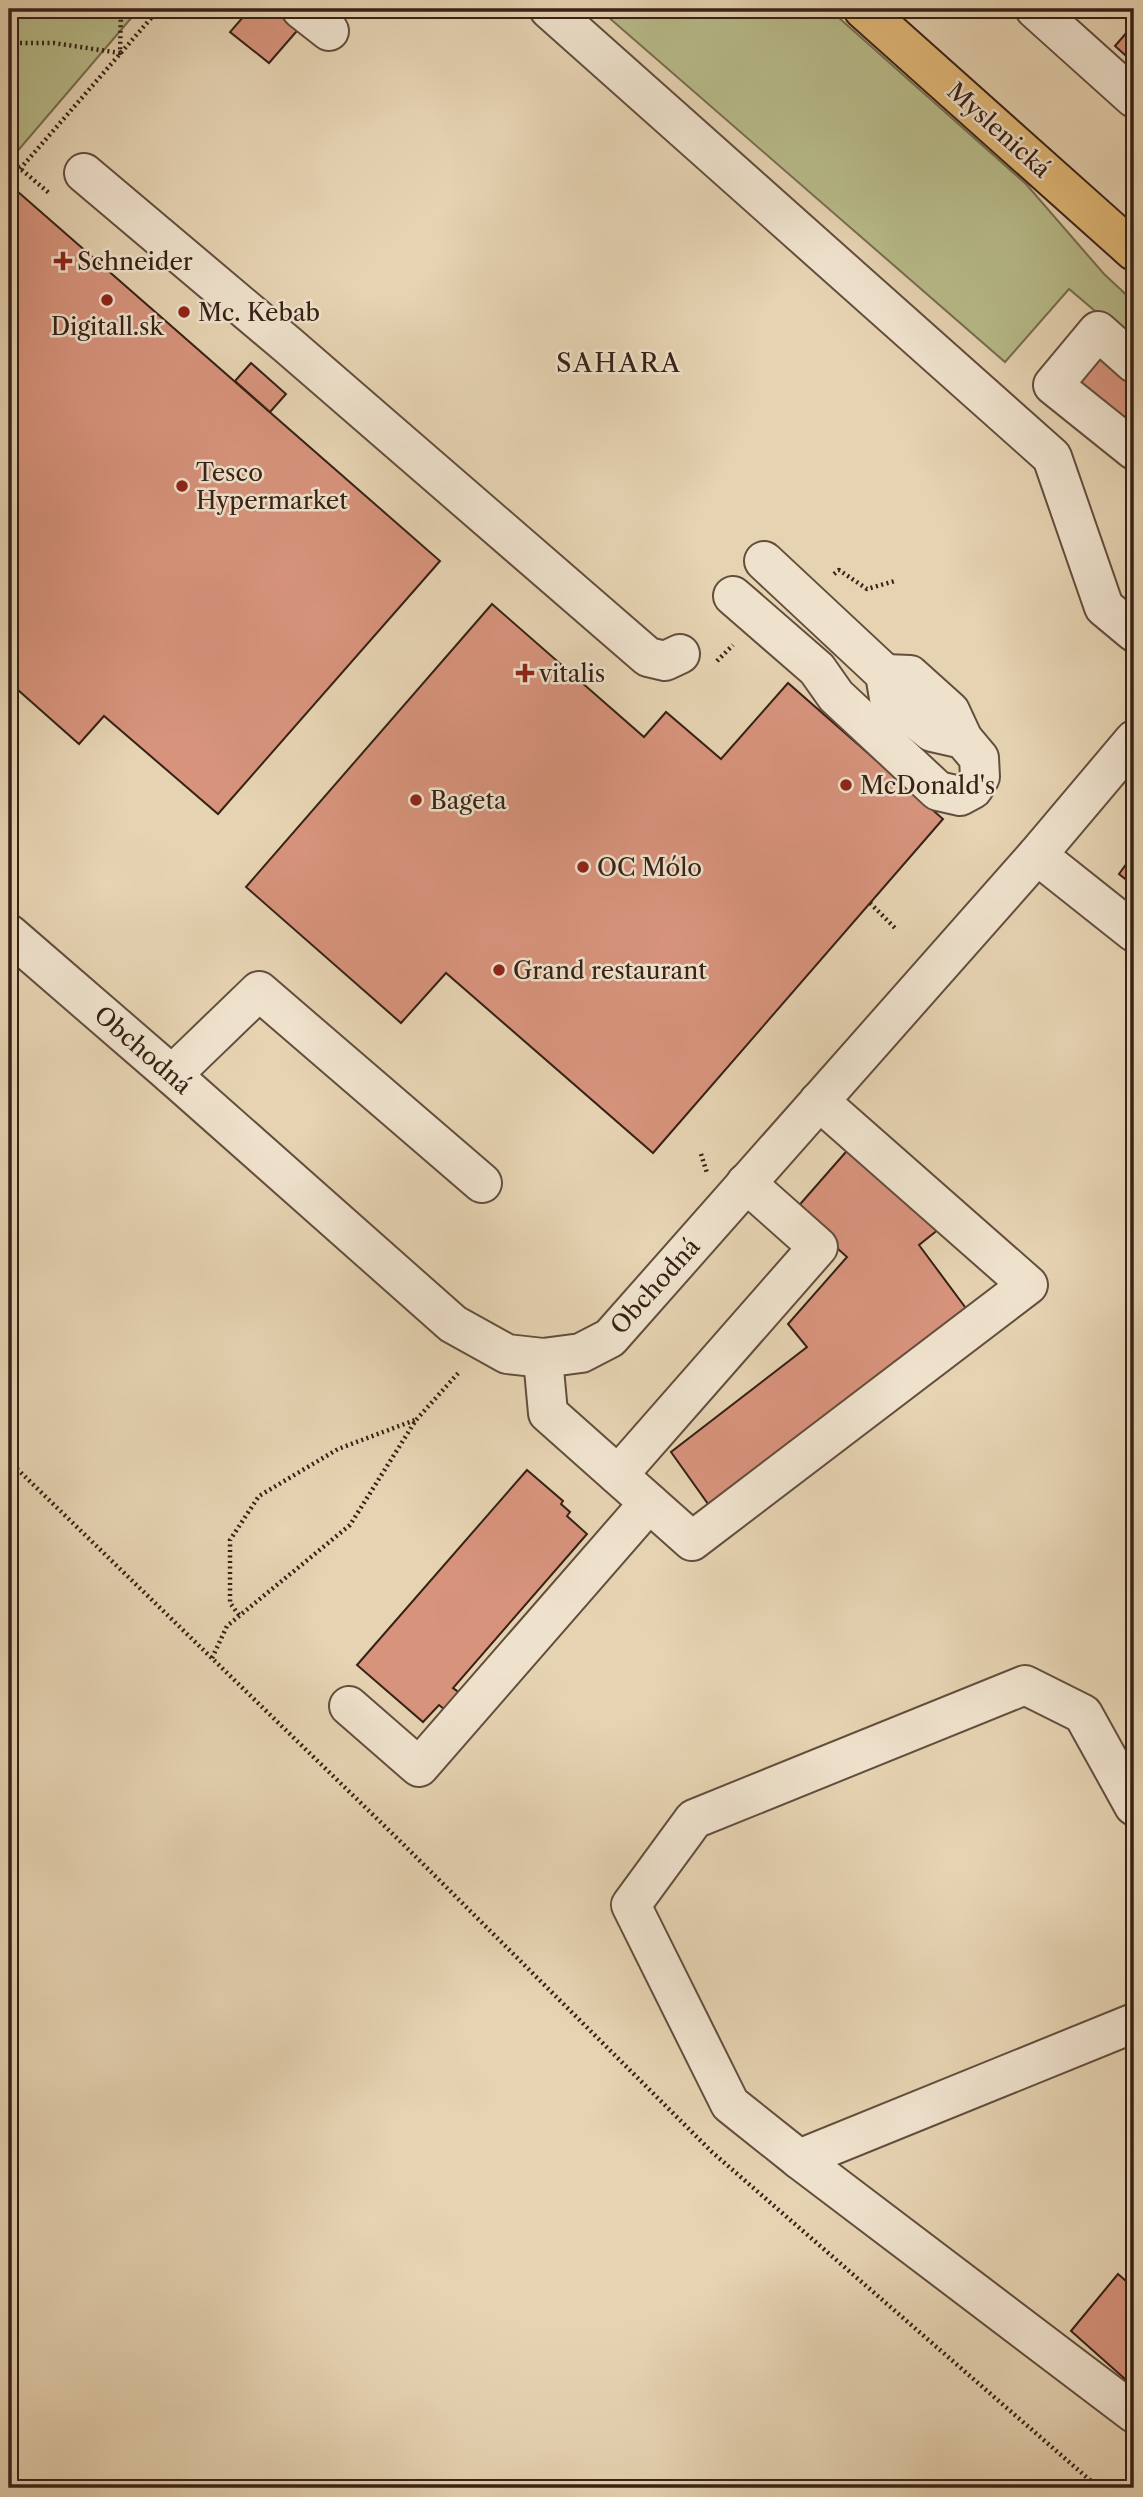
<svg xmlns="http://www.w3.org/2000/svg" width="1143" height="2497" font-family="'Libre Caslon Text',serif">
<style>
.green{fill:#b8bb8a;stroke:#786e50;stroke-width:2}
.building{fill:#d7937c;stroke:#372116;stroke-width:2}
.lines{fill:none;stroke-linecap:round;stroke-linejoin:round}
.minor-casing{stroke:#634e3d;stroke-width:42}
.major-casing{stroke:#372116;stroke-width:42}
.path{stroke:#372116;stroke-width:4.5;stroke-dasharray:2 3.5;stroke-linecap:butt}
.minor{stroke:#efe2cd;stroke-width:38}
.major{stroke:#e3ba79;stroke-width:38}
.poi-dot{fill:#8f2418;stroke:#efe2cd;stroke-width:2.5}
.labels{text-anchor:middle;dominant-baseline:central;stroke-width:5;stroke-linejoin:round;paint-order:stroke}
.street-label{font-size:24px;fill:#372116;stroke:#efe2cd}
.poi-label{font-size:24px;fill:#372116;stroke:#efe2cd;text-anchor:start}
.neighbourhood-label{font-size:26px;letter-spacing:2px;fill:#372116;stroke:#efe2cd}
</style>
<rect width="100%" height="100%" fill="#e6d3b2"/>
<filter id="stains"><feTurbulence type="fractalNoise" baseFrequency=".00286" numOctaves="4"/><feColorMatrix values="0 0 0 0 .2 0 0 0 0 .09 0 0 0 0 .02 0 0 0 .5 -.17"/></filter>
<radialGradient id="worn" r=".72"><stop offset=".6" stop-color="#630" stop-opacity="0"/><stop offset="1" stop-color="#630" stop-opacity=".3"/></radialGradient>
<g class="green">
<path d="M9,9H139L9,161Z"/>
<path d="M599,9H829L1026,184L1104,274L1134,302V344L1069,289L1005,362Z"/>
</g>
<g class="building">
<path d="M250,9H316L269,63L230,32Z"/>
<path d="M1134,24V63L1115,46Z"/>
<path d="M9,184L440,561L218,814L104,716L79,744L9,682Z"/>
<path d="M1102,353L1134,381V431L1077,382Z"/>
<path d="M251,363L286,394L270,412L235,381Z"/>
<path d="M492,604L644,737L666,712L721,759L788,683L943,819L653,1153L446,973L401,1023L246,887Z"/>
<path d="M1127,863L1134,869V886L1119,874Z"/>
<path d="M852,1145L944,1225L919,1245L968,1311L711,1508L671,1452L807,1347L788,1324L847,1257L795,1210Z"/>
<path d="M527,1470L563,1501L561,1504L570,1512L567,1516L587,1534L453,1688L464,1696L449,1713L439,1705L423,1722L357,1665Z"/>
<path d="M1118,2274L1134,2288V2387L1071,2331Z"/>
</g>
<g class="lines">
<g class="minor-casing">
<g id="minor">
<path d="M301,9L329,31"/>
<path d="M549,9L1052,457L1104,607L1134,632"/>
<path d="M1035,9L1134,98"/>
<path d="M84,173L289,346L648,657L665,661L680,654"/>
<path d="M1134,363L1098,331L1053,385L1134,450"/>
<path d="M764,561L885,674L889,698L932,732L963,739"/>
<path d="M733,596L817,669L836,696L938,791L960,796L973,789L980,777L979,758L963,739L950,711L910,675L885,674"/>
<path d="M1037,855L1134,932"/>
<path d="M9,934L172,1075L453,1324L507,1354L543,1358L581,1353L610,1338L1037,855L1134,740"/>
<path d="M172,1075L259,991L482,1183"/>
<path d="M543,1358L548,1413L692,1541L1028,1285L819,1101"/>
<path d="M618,1475L818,1247L746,1183"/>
<path d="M349,1706L419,1767L649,1503"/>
<path d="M1134,1806L1083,1714L1025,1685L694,1819L631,1905L730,2104L799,2159L1134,2023"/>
<path d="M799,2159L1134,2413"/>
</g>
</g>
<g class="major-casing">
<path id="major" d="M863,9L1134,251"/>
</g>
<g class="path">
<path d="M9,43H54L120,53L121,9"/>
<path d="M9,159L49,193"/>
<path d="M20,169L159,9"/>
<path d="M834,574L839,570L867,589L895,581"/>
<path d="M717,661L733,645"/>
<path d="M870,903L896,929"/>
<path d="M701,1154L707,1173"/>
<path d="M9,1461L401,1842L712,2152L1099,2488"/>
<path d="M239,1615L230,1603V1540L259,1496L338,1449L415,1420"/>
<path d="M212,1658L227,1626L350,1525L416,1420L460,1371"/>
</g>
<use href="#minor" class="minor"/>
<use href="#major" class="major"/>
</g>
<g class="poi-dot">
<path d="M59.5 250.5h7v7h7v7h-7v7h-7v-7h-7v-7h7z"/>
<circle cx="107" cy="300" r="7"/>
<circle cx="184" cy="312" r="7"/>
<circle cx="182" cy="486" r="7"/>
<path d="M521.5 662.5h7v7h7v7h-7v7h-7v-7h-7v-7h7z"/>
<circle cx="846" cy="785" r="7"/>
<circle cx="416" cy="800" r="7"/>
<circle cx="583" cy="867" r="7"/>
<circle cx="499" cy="970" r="7"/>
</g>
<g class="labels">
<g class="street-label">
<text transform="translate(999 130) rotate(42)">Myslenická</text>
<text transform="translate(143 1050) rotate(41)">Obchodná</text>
<text transform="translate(655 1286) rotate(-48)">Obchodná</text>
</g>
<g class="poi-label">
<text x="77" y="261">Schneider</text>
<text x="198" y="312">Mc. Kebab</text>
<text x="107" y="326" text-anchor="middle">Digitall.sk</text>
<text x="196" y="472">Tesco<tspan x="196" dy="28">Hypermarket</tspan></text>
<text x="539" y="673">vitalis</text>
<text x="860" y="785">McDonald's</text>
<text x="430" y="800">Bageta</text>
<text x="597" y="867">OC Mólo</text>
<text x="513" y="970">Grand restaurant</text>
</g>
<g class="neighbourhood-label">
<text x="619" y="363">SAHARA</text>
</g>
</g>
<rect width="1143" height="2497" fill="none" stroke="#e6d3b2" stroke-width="35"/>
<rect x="10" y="10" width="1122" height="2476" fill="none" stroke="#372116" stroke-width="3.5"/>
<rect x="18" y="18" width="1108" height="2462" fill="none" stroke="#372116" stroke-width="2"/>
<rect width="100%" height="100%" filter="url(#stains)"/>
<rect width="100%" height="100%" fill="url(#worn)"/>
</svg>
